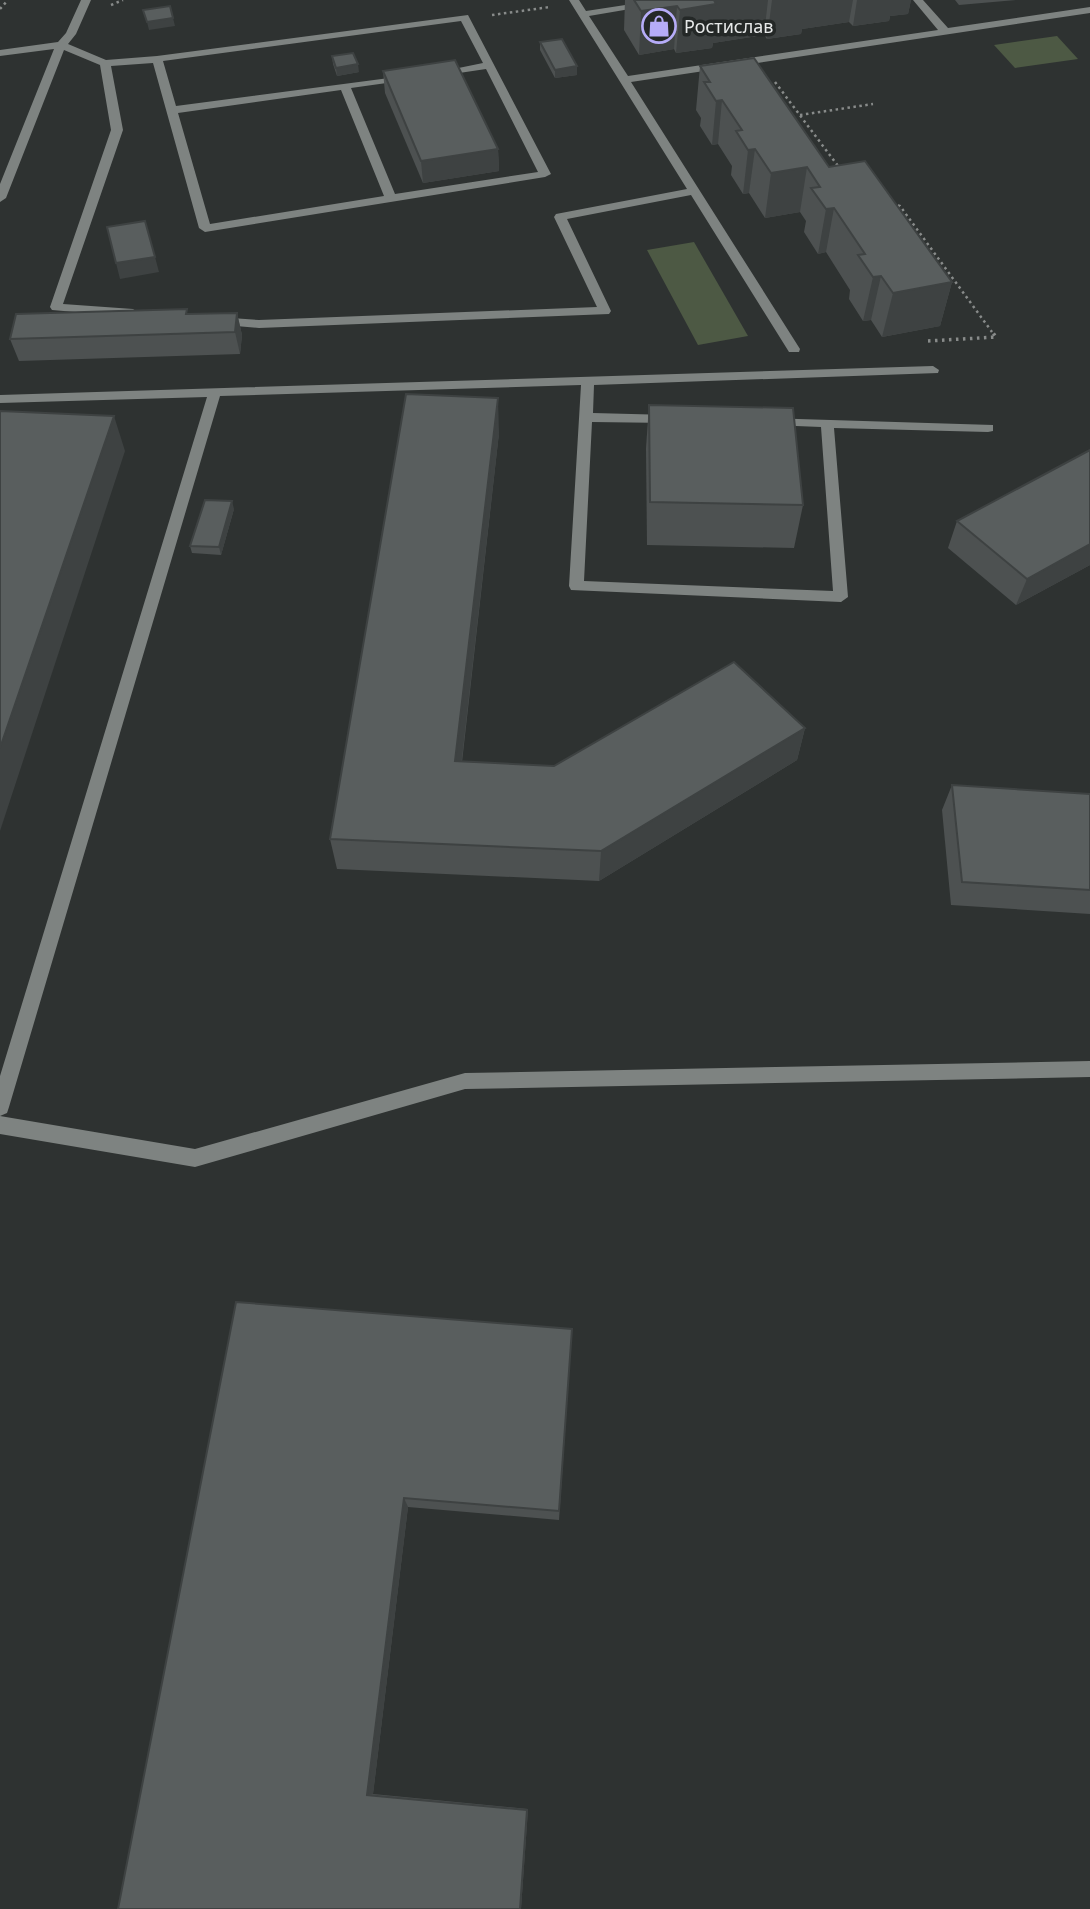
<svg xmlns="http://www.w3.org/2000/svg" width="1090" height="1909" font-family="'Noto Sans',sans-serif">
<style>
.green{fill:#4d5944}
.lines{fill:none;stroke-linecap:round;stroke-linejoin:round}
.path-far1{stroke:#888b8a;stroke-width:2.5;stroke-dasharray:2.5 3.5;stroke-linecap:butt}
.path{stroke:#888b8a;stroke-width:3.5;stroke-dasharray:2.5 4.5;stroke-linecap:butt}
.service{fill:#7e8381;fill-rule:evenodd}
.wall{fill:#4d5151}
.shaded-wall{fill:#3e4242}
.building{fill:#595e5e;stroke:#3e4242;stroke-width:2}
.labels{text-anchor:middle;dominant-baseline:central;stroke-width:7;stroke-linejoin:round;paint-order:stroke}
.far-poi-label{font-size:18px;fill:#e7e9e9;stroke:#242827;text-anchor:start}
</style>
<rect width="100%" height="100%" fill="#2e3231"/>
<g class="green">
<path d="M1057,36L1078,59L1015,68L994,45Z"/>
<path d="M694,242L748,336L698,345L647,250Z"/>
</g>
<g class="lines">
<g class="path-far1">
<path d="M111,5L123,0"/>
<path d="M0,9L8,0"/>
<path d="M492,15L550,7"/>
<path d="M775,82L841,170"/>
<path d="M800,115L873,104"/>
<path d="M892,204L900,206L992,332"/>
</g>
<path class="path" d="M928,341L996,337L991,330"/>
<g class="service">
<path d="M81,0H91L76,34L68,44L106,60L157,56L468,15L551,174L545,177L205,232L199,228L153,63L111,66L123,130L63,304L133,309L139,313L133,317L52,310L50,307L111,130L100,65L64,50L6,198L0,202V184L54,49L0,56V50L58,42L66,33ZM461,21L483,63L434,73L439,76L486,69L538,172L395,194L351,88L408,80L412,79V75L176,106L163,61ZM341,90L384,196L210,224L178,113Z"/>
<path d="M569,0H579L586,11L658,0H683L589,16L628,76L938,30L913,0H923L948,28L1090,7V13L631,82L800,349L799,352H789L691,195L567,219L611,311L609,314L259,328L213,324V318L217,317L259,320L597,307L554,217L556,214L687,189Z"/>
<path d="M933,366L939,370L938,373L594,385L593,413L670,415L677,419L670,423L592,422L584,581L833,591L821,427L771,425L764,421L766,418L993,425V431L988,432L834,428L848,597L841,602L571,590L569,586L581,385L220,396L9,1107L7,1113L0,1116V1076L207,397L0,403V395Z"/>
<path d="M1090,1061V1077L465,1089L195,1167L0,1134V1116L195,1149L465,1073Z"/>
</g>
</g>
<g class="wall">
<path d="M625,0H911L908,14L890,16L889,21L853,26L849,22L802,29L801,34L767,39L764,35L713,43L712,48L676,53L674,49L639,55L624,30Z"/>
<path d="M955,0H1016L959,5Z"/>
<path d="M540,42L577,66V75L555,78L540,50Z"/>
<path d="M332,56L359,72L337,76L333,64Z"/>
<path d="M700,66L829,167L952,282L940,326L882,337L871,320L863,321L849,299L850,290L826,252L818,254L804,232L806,221L800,212L765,218L749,193L743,194L731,175L732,166L718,144L712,145L700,126L701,118L696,110Z"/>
<path d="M383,71L498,149L499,171L423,183L385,93Z"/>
<path d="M237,313L242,335L240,354L19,361L10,339L188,314Z"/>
<path d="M649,405L803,505L794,548L647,545L646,448Z"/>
<path d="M499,433L462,762L554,766L805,728L797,760L599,881L337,869L330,839Z"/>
<path d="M1090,450V565L1016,605L948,548L957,521Z"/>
<path d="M234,509L221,555L192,553L190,546Z"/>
<path d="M952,785L1090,794V914L951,905L942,810Z"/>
<path d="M236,1302L572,1329L559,1520L408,1507L373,1794L528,1809L521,1909H118Z"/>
</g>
<g class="shaded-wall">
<path d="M714,0H768L764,35L713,43L712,48L676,53L680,10Z"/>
<path d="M772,0H853L849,22L802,29L801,34L767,39Z"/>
<path d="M857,0H911L908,14L890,16L889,21L853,26Z"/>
<path d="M677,6L674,49L639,55L641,11Z"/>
<path d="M173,18L175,26L149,30L147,22Z"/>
<path d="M358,64L359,72L337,76L336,68Z"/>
<path d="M577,66V75L555,78V70Z"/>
<path d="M722,100L718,144L712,145L716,101Z"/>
<path d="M498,149L499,171L423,183L421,161Z"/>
<path d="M755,149L749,193L743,194L748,150Z"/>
<path d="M807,167L800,212L765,218L771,173Z"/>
<path d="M834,208L826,252L818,254L826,209Z"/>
<path d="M155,257L159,272L120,279L116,263Z"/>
<path d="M881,276L871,320L863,321L873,277Z"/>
<path d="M952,282L940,326L882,337L893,293Z"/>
<path d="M237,313L242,335L240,354L235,332Z"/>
<path d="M498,398L499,433L458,793L455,761Z"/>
<path d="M114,416L125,451L0,831V748Z"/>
<path d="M232,501L234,509L221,555L219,547Z"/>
<path d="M1090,544V565L1016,605L1027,579Z"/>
<path d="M805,728L797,760L599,881L601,851Z"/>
<path d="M404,1498L408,1507L373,1794L367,1795Z"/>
</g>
<g class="building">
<path d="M634,0H714L716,4L680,10L677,6L641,11Z"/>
<path d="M170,6L173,18L147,22L143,10Z"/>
<path d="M562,39L577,66L555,70L540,42Z"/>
<path d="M353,53L358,64L336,68L332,56Z"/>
<path d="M754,58L829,167L865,161L952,282L893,293L881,276L873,277L858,255L865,254L834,208L826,209L811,188L820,187L807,167L771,173L755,149L748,150L736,131L742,130L722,100L716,101L704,82H710L700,66Z"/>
<path d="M455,60L498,149L421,161L383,71Z"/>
<path d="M145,221L155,257L116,263L107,227Z"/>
<path d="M187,309L186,314L237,313L235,332L10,339L16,314Z"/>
<path d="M406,394L498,398L455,761L554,766L734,662L805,728L601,851L330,839Z"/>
<path d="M649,405L793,408L803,505L650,502Z"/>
<path d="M0,411L114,416L0,748Z"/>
<path d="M1090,450V544L1027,579L957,521Z"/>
<path d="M205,500L232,501L219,547L190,546Z"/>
<path d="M952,785L1090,794V890L962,882Z"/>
<path d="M236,1302L572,1329L559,1511L404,1498L367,1795L527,1810L520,1909H118Z"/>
</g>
<defs>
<g id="shop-ring" transform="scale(1.75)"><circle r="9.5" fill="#242827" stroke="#b6acf8" stroke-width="1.5"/><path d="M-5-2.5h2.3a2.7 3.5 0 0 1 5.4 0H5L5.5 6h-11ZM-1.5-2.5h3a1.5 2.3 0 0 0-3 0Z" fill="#b6acf8"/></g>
</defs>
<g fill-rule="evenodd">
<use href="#shop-ring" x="659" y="26"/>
</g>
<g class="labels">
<g class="far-poi-label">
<text x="684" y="26">Ростислав</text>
</g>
</g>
</svg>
